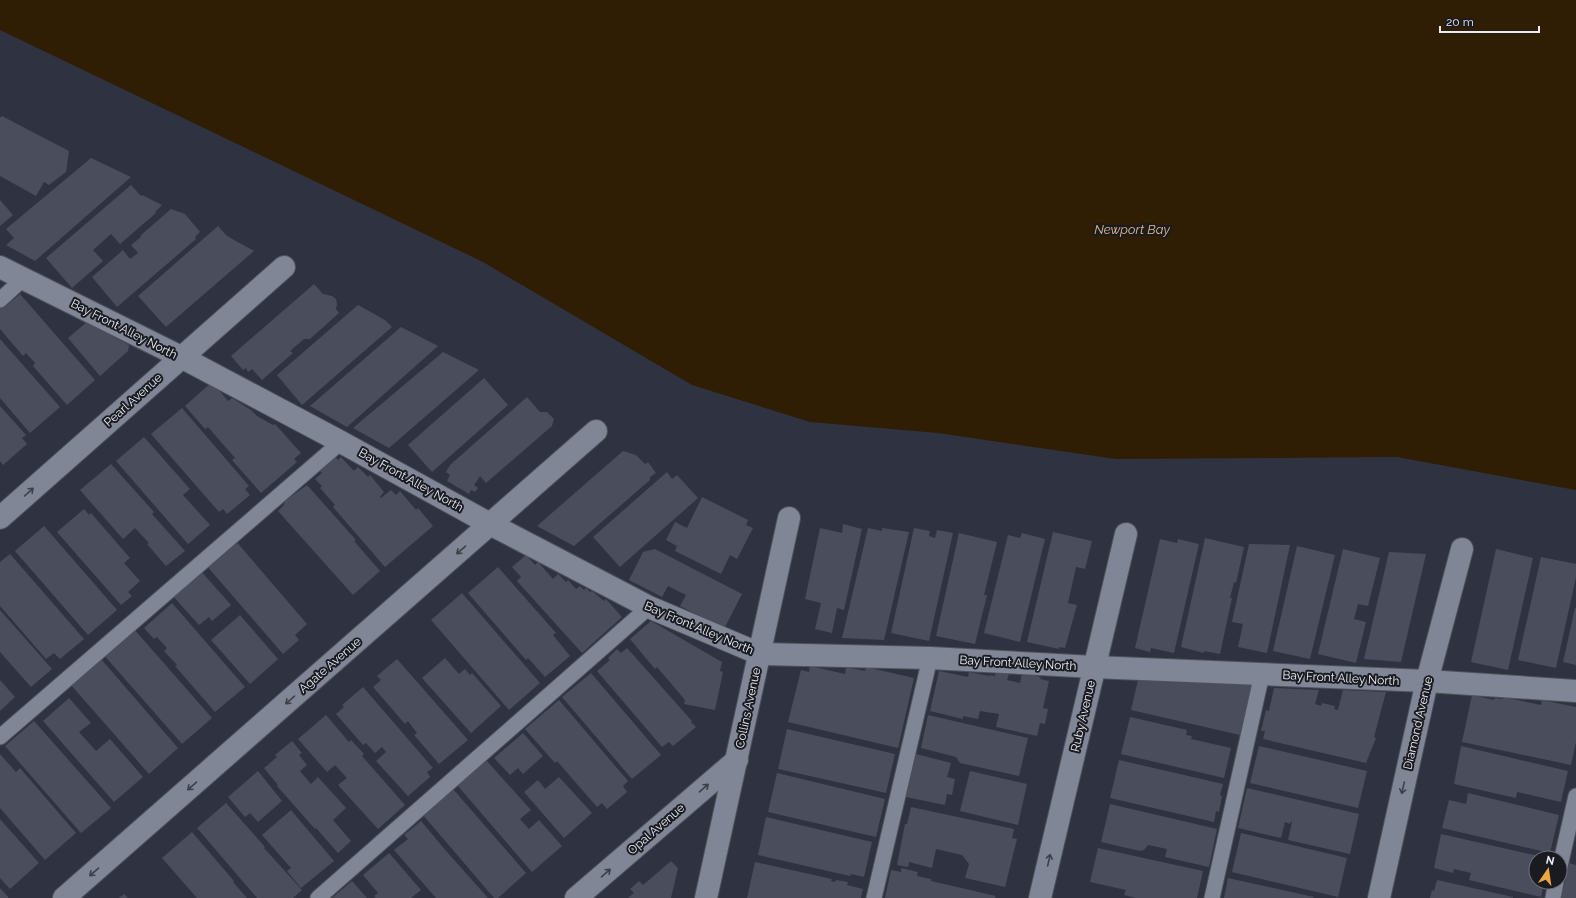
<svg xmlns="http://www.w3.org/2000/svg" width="1576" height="898" font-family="Raleway,sans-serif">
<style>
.water{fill:#2f1d04}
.building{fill:#4a4d5c}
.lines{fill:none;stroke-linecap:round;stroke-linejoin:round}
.lane-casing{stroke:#4e525d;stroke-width:17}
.street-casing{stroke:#4e525d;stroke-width:24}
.lane{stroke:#818696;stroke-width:15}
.street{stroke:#818696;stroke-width:22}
.oneway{stroke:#3d404a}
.labels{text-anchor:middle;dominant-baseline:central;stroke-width:4;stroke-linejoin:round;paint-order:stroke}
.street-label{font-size:12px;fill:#eaedf6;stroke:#191b21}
.water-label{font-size:13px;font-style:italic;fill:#e2ba8b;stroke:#191b21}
</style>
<rect width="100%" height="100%" fill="#2f3341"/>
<path class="water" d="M0,0H1576V490L1397,457L1116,459L938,433L810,422L692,385L483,262L0,30Z"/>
<g class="building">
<path d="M2,116L69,151L66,172L49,185L44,182L36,196L0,176V118Z"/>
<path d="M91,158L131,177L35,261L6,245L14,238L6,229Z"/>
<path d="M131,185L141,196L142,195L162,205L155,212L156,213L120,244L111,234L93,250L103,261L72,288L46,258Z"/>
<path d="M0,200L13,215L0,226Z"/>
<path d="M171,209L185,214L200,232L195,237L196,239L117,307L92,277L123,250L130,259L138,253L131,245L141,237L140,236Z"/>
<path d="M218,226L227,236L254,251L166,327L138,296Z"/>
<path d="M314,284L323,294L332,296L336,299L337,304L336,309L339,313L310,339H304L290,351L293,353L262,380L252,369L248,372L246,368L243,370L231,356Z"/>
<path d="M20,294L95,380L67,405L33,366L35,363L26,353L23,356L0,329V308L3,305L5,307Z"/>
<path d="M358,305L385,320L392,327L302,405L277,375Z"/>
<path d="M87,322L129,345L128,351L100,376L68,338Z"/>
<path d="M401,327L438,346L347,427L310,406Z"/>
<path d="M0,339L60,407L30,433L0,398Z"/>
<path d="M443,352L479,370L389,448L353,428Z"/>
<path d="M484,378L508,405L432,472L408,445Z"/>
<path d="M212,382L228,401L232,398L251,410L257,416L273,425L275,424L301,453L294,459L297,462L261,493L232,460L235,458L208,427L205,429L185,406Z"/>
<path d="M527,397L540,412H547L554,419L552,426L486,483L480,476L474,485L478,488L475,492L471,490L469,494L447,481L450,475L446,472L450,465Z"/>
<path d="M0,406L26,435L22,438L27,444L3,465L0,461Z"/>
<path d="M182,408L249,486L245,489L250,495L227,514L223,509L219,512L151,434Z"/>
<path d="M144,437L190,489L183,495L210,525L188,544L116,461Z"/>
<path d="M623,451L636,455L645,464L648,462L656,473L650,477V480L574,546L537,526Z"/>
<path d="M334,455L338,460L341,457L354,471L358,467L368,477L370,475L384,492L380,497L381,498L391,490L396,495L400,491L416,510L418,508L433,526L385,567L333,507L335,505L320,488L322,486L315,479L322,473L318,469Z"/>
<path d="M111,464L154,512L152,514L185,551L166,566L147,544L149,543L135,528L123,539L80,490Z"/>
<path d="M667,472L672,479L677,475L698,498L620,567L593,537Z"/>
<path d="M307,485L356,540L354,541L380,571L353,595L278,511L284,505L285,501Z"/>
<path d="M702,497L748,520L746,525L753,528L737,559L730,555L721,574L675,551L677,546L666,540L675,522L687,528Z"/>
<path d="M84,509L89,515L91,513L130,558L124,563L140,581L128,592L132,596L121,605L57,532Z"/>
<path d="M843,524L862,529L844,610L837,608L832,633L815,629L821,603L805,599L820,528L842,533Z"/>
<path d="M44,526L117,610L88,635L15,551Z"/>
<path d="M868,528L882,531V528L909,532L884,640L842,638Z"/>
<path d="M914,528L930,531L929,536L935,538L937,530L953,533L929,641L891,633Z"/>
<path d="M1053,532L1092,541L1085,569L1076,567L1068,603L1077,605L1065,648L1059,647V649L1027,642Z"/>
<path d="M959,533L997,542L984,595H987L975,644L936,636Z"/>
<path d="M1022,533L1045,539L1020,642L984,633L1008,535L1020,538Z"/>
<path d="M1205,538L1244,547L1236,583L1234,582L1230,598H1232L1220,654L1204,651V653L1181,647Z"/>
<path d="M1160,539L1177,543L1178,539L1199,544L1174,653L1151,648L1150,652L1135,648Z"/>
<path d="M235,540L307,624L295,635L299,640L283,654L206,565Z"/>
<path d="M1249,544L1290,545L1267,653L1238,647L1243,624L1232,622Z"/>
<path d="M1297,546L1335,555L1310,659L1273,651Z"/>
<path d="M655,549L742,594L724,629L680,606L686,595L668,586L662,597L629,580L643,552Z"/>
<path d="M1343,549L1380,558L1368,606L1358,604L1354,619L1366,622L1356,663L1318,654Z"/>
<path d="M1496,549L1533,558L1508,670L1471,662Z"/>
<path d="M1389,552L1426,554L1401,662L1364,659Z"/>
<path d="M10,554L84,639L60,659L54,653L46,659L0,606V562Z"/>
<path d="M526,555L535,565L538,562L553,579L558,574L566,582L568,580L576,589L580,586L584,590L586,588L590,592L592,591L604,601L606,599L622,617L582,653L517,581L521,577L512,567Z"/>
<path d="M1541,557L1576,564V577L1556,668L1518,660Z"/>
<path d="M498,567L556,633L553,635L570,656L545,677L528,658L526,660L468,593Z"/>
<path d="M200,570L231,605L212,621L209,617L199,625L172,595Z"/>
<path d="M462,593L540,683L509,710L431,620Z"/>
<path d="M172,603L245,687L215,712L175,666L177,665L164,651L167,648L157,637L154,639L144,628Z"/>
<path d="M1575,608H1576V665L1563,662Z"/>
<path d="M0,610L52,669L31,687L0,652Z"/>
<path d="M240,615L278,659L250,684L211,640Z"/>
<path d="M651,621L722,662L720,671L723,672L715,710L684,704L685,700L657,667L655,669L630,639Z"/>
<path d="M133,628L212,718L182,744L103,654Z"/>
<path d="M627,648L692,721L691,722L696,727L673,746L669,742L662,747L597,671L610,660L608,658L617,649L621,653Z"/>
<path d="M445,658L459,674L465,669L470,675L472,673L501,706L471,733L422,678Z"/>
<path d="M101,659L178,748L149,774L71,685Z"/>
<path d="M397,659L468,740L439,764L414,735L417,733L408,721L405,724L373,687L381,680L377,676Z"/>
<path d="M810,666L845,674L846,667L865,671L866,667L914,678L898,748L788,722L801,670L809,672Z"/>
<path d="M939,671L968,677L969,672L989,676L990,675L995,676L996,671L1009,674L1007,680L1020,683L1022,673L1041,677L1040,679L1049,681L1043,708L1048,709L1045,724L1040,723L1037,736L996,727L999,714L980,711L978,719L963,716V719L930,711Z"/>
<path d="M591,673L661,755L632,779L562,697Z"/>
<path d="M0,680L15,697L0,711Z"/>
<path d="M1138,680L1252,685L1240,735L1131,710Z"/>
<path d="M363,687L433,768L427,772L430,777L408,796L376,761L386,752L382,747L375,753L366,743L363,745L336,714L344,707L342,705Z"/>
<path d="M1274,688L1319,690L1315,704L1321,706L1322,703L1335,706L1334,709L1338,710L1343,690L1386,692L1374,737L1376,738L1366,763L1263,739L1265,731H1261L1266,710L1269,711Z"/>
<path d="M1472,695L1494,700L1495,698L1503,699V697L1541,705L1542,700L1576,707V742L1571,765L1462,742Z"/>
<path d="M69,698L91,723L79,732L96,751L110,739L143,777L114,802L43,721Z"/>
<path d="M559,700L628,781L623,786L627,792L607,809L602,803L597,807L557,761L555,763L525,729Z"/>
<path d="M326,715L349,742L351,740L364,754L362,756L405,805L378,829L338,785L347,778L335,765L327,772L298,739Z"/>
<path d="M928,715L1028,738L1019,776L960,763L956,757L921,748Z"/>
<path d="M1130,717L1187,730L1186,735L1192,736L1191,739L1231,748L1224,778L1121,754Z"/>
<path d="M34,721L111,808L81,833L5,746Z"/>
<path d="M787,729L895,754L886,793L778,769Z"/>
<path d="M523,733L543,756L523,774L518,768L510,775L494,758Z"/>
<path d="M292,741L302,753L299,755L307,765L300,771L311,784L318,777L346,808L333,820L351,841L338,853L316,828L315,829L277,786L278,785L264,768L277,757L275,755Z"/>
<path d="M1259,746L1367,771L1358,808L1250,783Z"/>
<path d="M1461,746L1568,771L1561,802L1517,792L1516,798L1454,784Z"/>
<path d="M0,754L16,772L20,768L76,833L45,860L0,808Z"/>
<path d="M916,754L951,763L947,777L955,779L952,795L947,794L945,805L906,797Z"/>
<path d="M486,760L531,810L520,819L529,829L539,820L562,846L532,872L457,785Z"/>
<path d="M1119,760L1223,784L1220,795L1222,796L1219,812L1216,811L1214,822L1110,798Z"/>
<path d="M258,771L282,801L258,822L250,813L245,817L228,797Z"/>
<path d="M970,771L1027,784L1018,825L960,811Z"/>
<path d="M777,773L885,799L876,837L768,812Z"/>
<path d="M559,777L592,813L564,838L524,792L538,780L545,789Z"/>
<path d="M1247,788L1359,814L1350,854L1288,840L1292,822L1291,821L1290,824L1285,822L1281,838L1238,828Z"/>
<path d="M453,789L526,873L498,898H494L423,815Z"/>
<path d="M1468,793L1559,815L1550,853L1442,828L1449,800L1466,804Z"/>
<path d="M226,803L265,847L264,848L302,890L293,898H257L197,828Z"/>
<path d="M1110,804L1217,829L1209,867L1165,857L1167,849L1148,845L1144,850L1140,851L1101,842Z"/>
<path d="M911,807L1014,829L1012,838L1017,839L1005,887L965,878L969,864L962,855L936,849L932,868L909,862L908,867L897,865L905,824H907Z"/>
<path d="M291,810L334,861L301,888L287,871L291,868L262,835Z"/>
<path d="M766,817L872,842L864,877L851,874L850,876L758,855Z"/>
<path d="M0,819L39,863L10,889L0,878Z"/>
<path d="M421,821L447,852L488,898H436L394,850L408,839L404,835Z"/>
<path d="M192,832L234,881L233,882L247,898H197L162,858Z"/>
<path d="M1241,833L1347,858L1338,897L1232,872Z"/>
<path d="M1441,834L1543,857L1536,858V882H1544L1541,897L1469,880L1471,873L1454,869L1453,873L1434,868Z"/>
<path d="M1098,848L1203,871L1197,898H1136L1124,895L1126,890L1090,882Z"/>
<path d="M389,853L421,890L411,898H376L374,896L378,893L363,875Z"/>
<path d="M671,861L678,868L671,898H628L634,893L630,889L639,881L643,885Z"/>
<path d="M755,862L832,879L831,881L835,882L836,880L848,882L847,885L863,889L861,898H747Z"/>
<path d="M1569,863L1576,865V898H1561Z"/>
<path d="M901,868L918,872L917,876L931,879V881L996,896L995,898H885L891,870L901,872Z"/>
<path d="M1228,878L1314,897L1313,898H1224Z"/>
<path d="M1437,880L1513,897V898H1430L1432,890L1434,891Z"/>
<path d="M352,881L367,898H332Z"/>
<path d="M0,888L8,897V898H0Z"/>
<path d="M124,894L128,898H119Z"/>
</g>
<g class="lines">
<g class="lane-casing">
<g id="lane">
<path d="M0,300L24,278"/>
<path d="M0,737L341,442"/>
<path d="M1560,866L1576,796"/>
<path d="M318,898L649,607"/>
<path d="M874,898L930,658"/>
<path d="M1212,898L1262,674"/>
<path d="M1553,898L1556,882"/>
</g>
</g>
<g class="street-casing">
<g id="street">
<path d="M0,267L181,357L341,442L490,524L649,607L760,654L930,658L1094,667L1427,681L1576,691"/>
<path d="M0,518L284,267"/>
<path d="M64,898L596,431"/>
<path d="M576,898L737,760"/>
<path d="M706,898L789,518"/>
<path d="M1040,898L1126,534"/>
<path d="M1379,898L1427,681L1462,549"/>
</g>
</g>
<use href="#lane" class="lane"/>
<use href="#street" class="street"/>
</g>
<defs><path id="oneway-shaft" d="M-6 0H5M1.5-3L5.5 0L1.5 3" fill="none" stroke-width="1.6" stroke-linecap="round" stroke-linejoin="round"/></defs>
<g class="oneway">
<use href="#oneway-shaft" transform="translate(29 492) rotate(-42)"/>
<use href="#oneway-shaft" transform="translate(461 550) rotate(139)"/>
<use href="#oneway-shaft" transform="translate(290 700) rotate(139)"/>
<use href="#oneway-shaft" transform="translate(192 786) rotate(139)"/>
<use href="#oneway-shaft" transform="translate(704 788) rotate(-41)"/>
<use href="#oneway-shaft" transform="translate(1403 788) rotate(103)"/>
<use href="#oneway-shaft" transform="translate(1049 860) rotate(-77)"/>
<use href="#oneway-shaft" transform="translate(94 872) rotate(139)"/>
<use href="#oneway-shaft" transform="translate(606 873) rotate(-41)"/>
</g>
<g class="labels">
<g class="street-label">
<text transform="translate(124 329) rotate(27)">Bay Front Alley North</text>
<text transform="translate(133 400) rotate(-42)">Pearl Avenue</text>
<text transform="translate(411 480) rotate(29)">Bay Front Alley North</text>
<text transform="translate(699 628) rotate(23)">Bay Front Alley North</text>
<text transform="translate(1018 663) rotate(3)">Bay Front Alley North</text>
<text transform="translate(330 665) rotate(-41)">Agate Avenue</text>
<text transform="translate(1341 678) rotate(3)">Bay Front Alley North</text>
<text transform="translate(748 708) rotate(-78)">Collins Avenue</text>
<text transform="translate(1083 716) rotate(-77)">Ruby Avenue</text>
<text transform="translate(1418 723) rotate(-77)">Diamond Avenue</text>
<text transform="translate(656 829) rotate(-41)">Opal Avenue</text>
</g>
<g class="water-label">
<text x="1132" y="229">Newport Bay</text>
</g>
</g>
<g transform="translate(1548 870) rotate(13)"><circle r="19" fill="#191b21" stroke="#6d6f76"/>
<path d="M0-3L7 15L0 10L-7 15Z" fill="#f0a63f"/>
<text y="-6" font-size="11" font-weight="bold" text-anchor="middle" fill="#eaedf6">N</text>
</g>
<path d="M1440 26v6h99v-6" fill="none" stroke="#eaedf6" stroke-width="2"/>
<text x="1446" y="26" font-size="12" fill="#eaedf6" stroke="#191b21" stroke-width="3" paint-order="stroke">20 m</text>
</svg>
